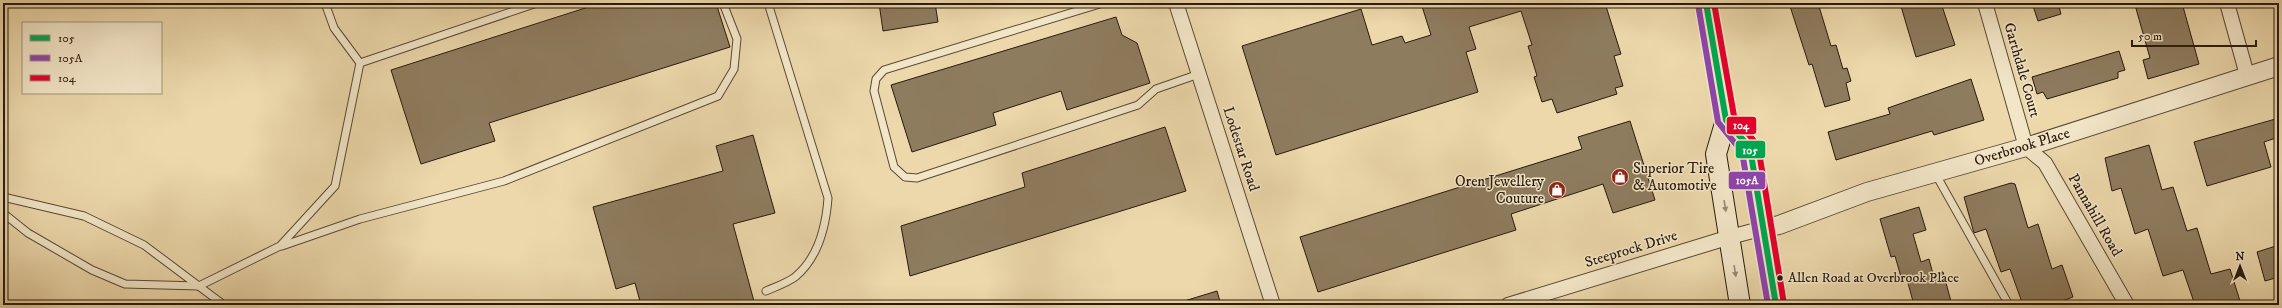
<svg xmlns="http://www.w3.org/2000/svg" width="2282" height="308" font-family="'IM FELL DW Pica',serif">
<style>
.building{fill:#8e7c5f;stroke:#29190d}
.lines{fill:none;stroke-linecap:round;stroke-linejoin:round}
.service-casing{stroke:#5a4934;stroke-width:9}
.minor-casing{stroke:#5a4934;stroke-width:16}
.tertiary-casing{stroke:#5a4934;stroke-width:20}
.secondary-casing{stroke:#29190d;stroke-width:22}
.service{stroke:#f3e6c8;stroke-width:7}
.minor{stroke:#f3e6c8;stroke-width:14}
.tertiary{stroke:#f3e6c8;stroke-width:18}
.secondary{stroke:#f3e6c8;stroke-width:20}
.bus-1-casing{stroke:#f3e6c8;stroke-width:9}
.bus-2-casing{stroke:#f3e6c8;stroke-width:9}
.bus-3-casing{stroke:#f3e6c8;stroke-width:9}
.bus-1{stroke:#00a651;stroke-width:6}
.bus-2{stroke:#8e44ad;stroke-width:6}
.bus-3{stroke:#e4002b;stroke-width:6}
.oneway{fill:#988a74}
.bus-dot{fill:#29190d;stroke:#f3e6c8;stroke-width:1.5}
.labels{text-anchor:middle;dominant-baseline:central;stroke-width:3;stroke-linejoin:round;paint-order:stroke}
.bus-label{font-size:14px;fill:#29190d;stroke:#f3e6c8;text-anchor:start}
.street-label{font-size:15px;fill:#29190d;stroke:#f3e6c8}
.poi-label{font-size:15px;fill:#29190d;stroke:#f3e6c8;text-anchor:start}
.line-badge{stroke:#f3e6c8;stroke-width:1.5}
.badge-label{font-size:11px;text-anchor:middle;font-weight:bold;fill:#fff}
</style>
<rect width="100%" height="100%" fill="#ecd8ab"/>
<filter id="stains"><feTurbulence type="fractalNoise" baseFrequency=".005" numOctaves="4"/><feColorMatrix values="0 0 0 0 .2 0 0 0 0 .09 0 0 0 0 .02 0 0 0 .5 -.17"/></filter>
<radialGradient id="worn" r=".72"><stop offset=".6" stop-color="#630" stop-opacity="0"/><stop offset="1" stop-color="#630" stop-opacity=".3"/></radialGradient>
<g class="building">
<path d="M601,3H716L730,47L489,123L495,141L421,164L391,70Z"/>
<path d="M879,3H935L938,22L883,31Z"/>
<path d="M1421,3H1605L1621,54L1614,56L1623,86L1615,88L1617,94L1557,113L1552,99L1542,102L1534,77L1537,76L1528,46L1532,45L1521,11L1469,27L1476,49L1466,52L1478,92L1276,155L1242,46L1361,9L1372,45L1402,36L1405,43L1431,35Z"/>
<path d="M1789,3H1818L1831,46L1836,45L1843,69L1847,68L1851,81L1846,83L1850,100L1825,107L1812,64L1809,65Z"/>
<path d="M1900,3H1941L1955,45L1916,57Z"/>
<path d="M2032,3H2058L2061,14L2038,21Z"/>
<path d="M2142,3H2182L2199,64L2148,79L2143,60L2150,58L2135,5Z"/>
<path d="M1116,17L1122,35L1137,43L1150,83L1067,110L1061,91L993,113L996,125L912,152L891,85Z"/>
<path d="M2119,51L2125,70L2118,72V78L2047,99L2043,92L2037,94L2032,77Z"/>
<path d="M1971,79L1984,120L1934,135L1932,131L1836,160L1828,132L1890,114L1888,108Z"/>
<path d="M2279,118V137L2264,142L2271,167L2207,186L2194,142Z"/>
<path d="M1630,121L1655,200L1613,213L1603,184L1511,214L1516,230L1318,292L1300,237L1582,149L1578,137Z"/>
<path d="M1165,127L1186,191L910,276L901,226L1025,187L1022,173Z"/>
<path d="M753,135L775,213L733,224L755,305H641L635,283L616,289L593,207L723,171L716,146Z"/>
<path d="M2149,145L2162,190L2173,187L2187,231L2197,228L2211,274L2230,269L2240,301L2225,305H2195L2183,270L2163,276L2148,229L2135,234L2121,188L2112,191L2105,158Z"/>
<path d="M2011,183L2015,184L2028,228L2038,224L2052,269L2062,265L2073,297L2051,305H2023L2010,269L2001,272L1986,229L1974,233L1964,197Z"/>
<path d="M1919,207L1926,230L1913,234L1921,262L1929,259L1933,274L1943,272L1952,305H1914L1906,276L1901,277L1895,256L1891,257L1880,219Z"/>
<path d="M2279,245V277L2265,281L2257,252Z"/>
<path d="M1217,291L1221,305H1182L1181,302Z"/>
</g>
<g class="lines">
<g class="service-casing">
<g id="service">
<path d="M1103,3L884,70L876,79L874,91L894,167L905,177L917,178L1138,105L1156,89L1199,74"/>
<path d="M360,63L537,3"/>
<path d="M1935,173L2009,305"/>
<path d="M3,197L84,216L144,245L224,305"/>
<path d="M3,213L28,233L92,270L125,284L199,286L280,246L335,186L360,63L334,28L325,3"/>
<path d="M282,246L360,219L504,181L718,96L734,69L737,39L723,3"/>
<path d="M766,291C775,287 787,283 795,277C818,258 826,226 828,198L768,3"/>
</g>
</g>
<g class="minor-casing">
<g id="minor">
<path d="M1176,3L1273,305"/>
<path d="M1985,3L2026,147L2045,163L2127,305"/>
<path d="M2227,3L2247,75"/>
<path d="M1508,305L1730,237L1764,228"/>
</g>
</g>
<g class="tertiary-casing">
<path id="tertiary" d="M1764,228L1779,225L1867,192L2026,147L2279,66"/>
</g>
<g class="secondary-casing">
<g id="secondary">
<path d="M1706,3L1726,120L1716,154L1740,305"/>
<path d="M1726,120L1750,148L1776,305"/>
</g>
</g>
<use href="#service" class="service"/>
<use href="#minor" class="minor"/>
<use href="#tertiary" class="tertiary"/>
<use href="#secondary" class="secondary"/>
<g class="bus-1-casing">
<path id="bus-1" d="M1706,3L1726,120L1750,148L1776,305"/>
</g>
<g class="bus-2-casing">
<path id="bus-2" d="M1698,4L1718,122L1742,152L1768,305"/>
</g>
<g class="bus-3-casing">
<path id="bus-3" d="M1714,3L1734,116L1758,146L1784,304"/>
</g>
<use href="#bus-1" class="bus-1"/>
<use href="#bus-2" class="bus-2"/>
<use href="#bus-3" class="bus-3"/>
</g>
<defs><path id="oneway-solid" d="M-6-.8H1V-3.2L6.5 0L1 3.2V.8H-6Z"/></defs>
<g class="oneway">
<use href="#oneway-solid" transform="translate(1725 206) rotate(81)"/>
<use href="#oneway-solid" transform="translate(1735 271) rotate(81)"/>
</g>
<defs>
<g id="shop-disc" transform="scale(0.9)"><circle r="9.5" fill="#8f2418" stroke="#f3e6c8"/><path d="M-5-2.5h2.3a2.7 3.5 0 0 1 5.4 0H5L5.5 6h-11ZM-1.5-2.5h3a1.5 2.3 0 0 0-3 0Z" fill="#fff"/></g>
</defs>
<g fill-rule="evenodd">
<use href="#shop-disc" x="1620" y="177"/>
<use href="#shop-disc" x="1557" y="190"/>
</g>
<circle class="bus-dot" cx="1780" cy="278" r="3.5"/>
<g class="labels">
<g class="bus-label">
<text x="1788" y="278">Allen Road at Overbrook Place</text>
</g>
<g class="street-label">
<text transform="translate(2022 70) rotate(74)">Garthdale Court</text>
<text transform="translate(2022 147) rotate(-17)">Overbrook Place</text>
<text transform="translate(1241 149) rotate(72)">Lodestar Road</text>
<text transform="translate(2095 215) rotate(60)">Pannahill Road</text>
<text transform="translate(1631 249) rotate(-17)">Steeprock Drive</text>
</g>
<g class="poi-label">
<text x="1633" y="168">Superior Tire<tspan x="1633" dy="17">&amp; Automotive</tspan></text>
<text x="1544" y="181" text-anchor="end">Oren Jewellery<tspan x="1544" dy="17">Couture</tspan></text>
</g>
</g>
<g class="line-badge">
<rect x="1726" y="116" width="31" height="19" rx="4" fill="#e4002b"/>
<rect x="1735" y="140" width="31" height="19" rx="4" fill="#00a651"/>
<rect x="1728" y="171" width="38" height="19" rx="4" fill="#8e44ad"/>
</g>
<g class="badge-label">
<text x="1741" y="129">104</text>
<text x="1750" y="154">105</text>
<text x="1747" y="184">105A</text>
</g>
<rect width="2282" height="308" fill="none" stroke="#ecd8ab" stroke-width="16"/>
<rect x="4" y="4" width="2274" height="300" fill="none" stroke="#29190d" stroke-width="2"/>
<rect x="8" y="8" width="2266" height="292" fill="none" stroke="#29190d"/>
<rect x="22" y="22" width="140" height="72" fill="#f3e6c8" stroke="#a2947d"/>
<rect x="30" y="35" width="20" height="6" fill="#00a651" stroke="#a2947d"/>
<text x="58" y="42" font-size="12" fill="#29190d">105</text>
<rect x="30" y="55" width="20" height="6" fill="#8e44ad" stroke="#a2947d"/>
<text x="58" y="62" font-size="12" fill="#29190d">105A</text>
<rect x="30" y="75" width="20" height="6" fill="#e4002b" stroke="#a2947d"/>
<text x="58" y="82" font-size="12" fill="#29190d">104</text>
<g transform="translate(2240 266)" stroke="#f3e6c8" stroke-width="3" paint-order="stroke">
<path d="M0-3L7 15L0 10L-7 15Z" fill="#29190d"/>
<text y="-6" font-size="11" font-weight="bold" text-anchor="middle" fill="#29190d">N</text>
</g>
<path d="M2132 40v6h124v-6" fill="none" stroke="#29190d" stroke-width="2"/>
<text x="2138" y="40" font-size="12" fill="#29190d" stroke="#f3e6c8" stroke-width="3" paint-order="stroke">50 m</text>
<rect width="100%" height="100%" filter="url(#stains)"/>
<rect width="100%" height="100%" fill="url(#worn)"/>
</svg>
